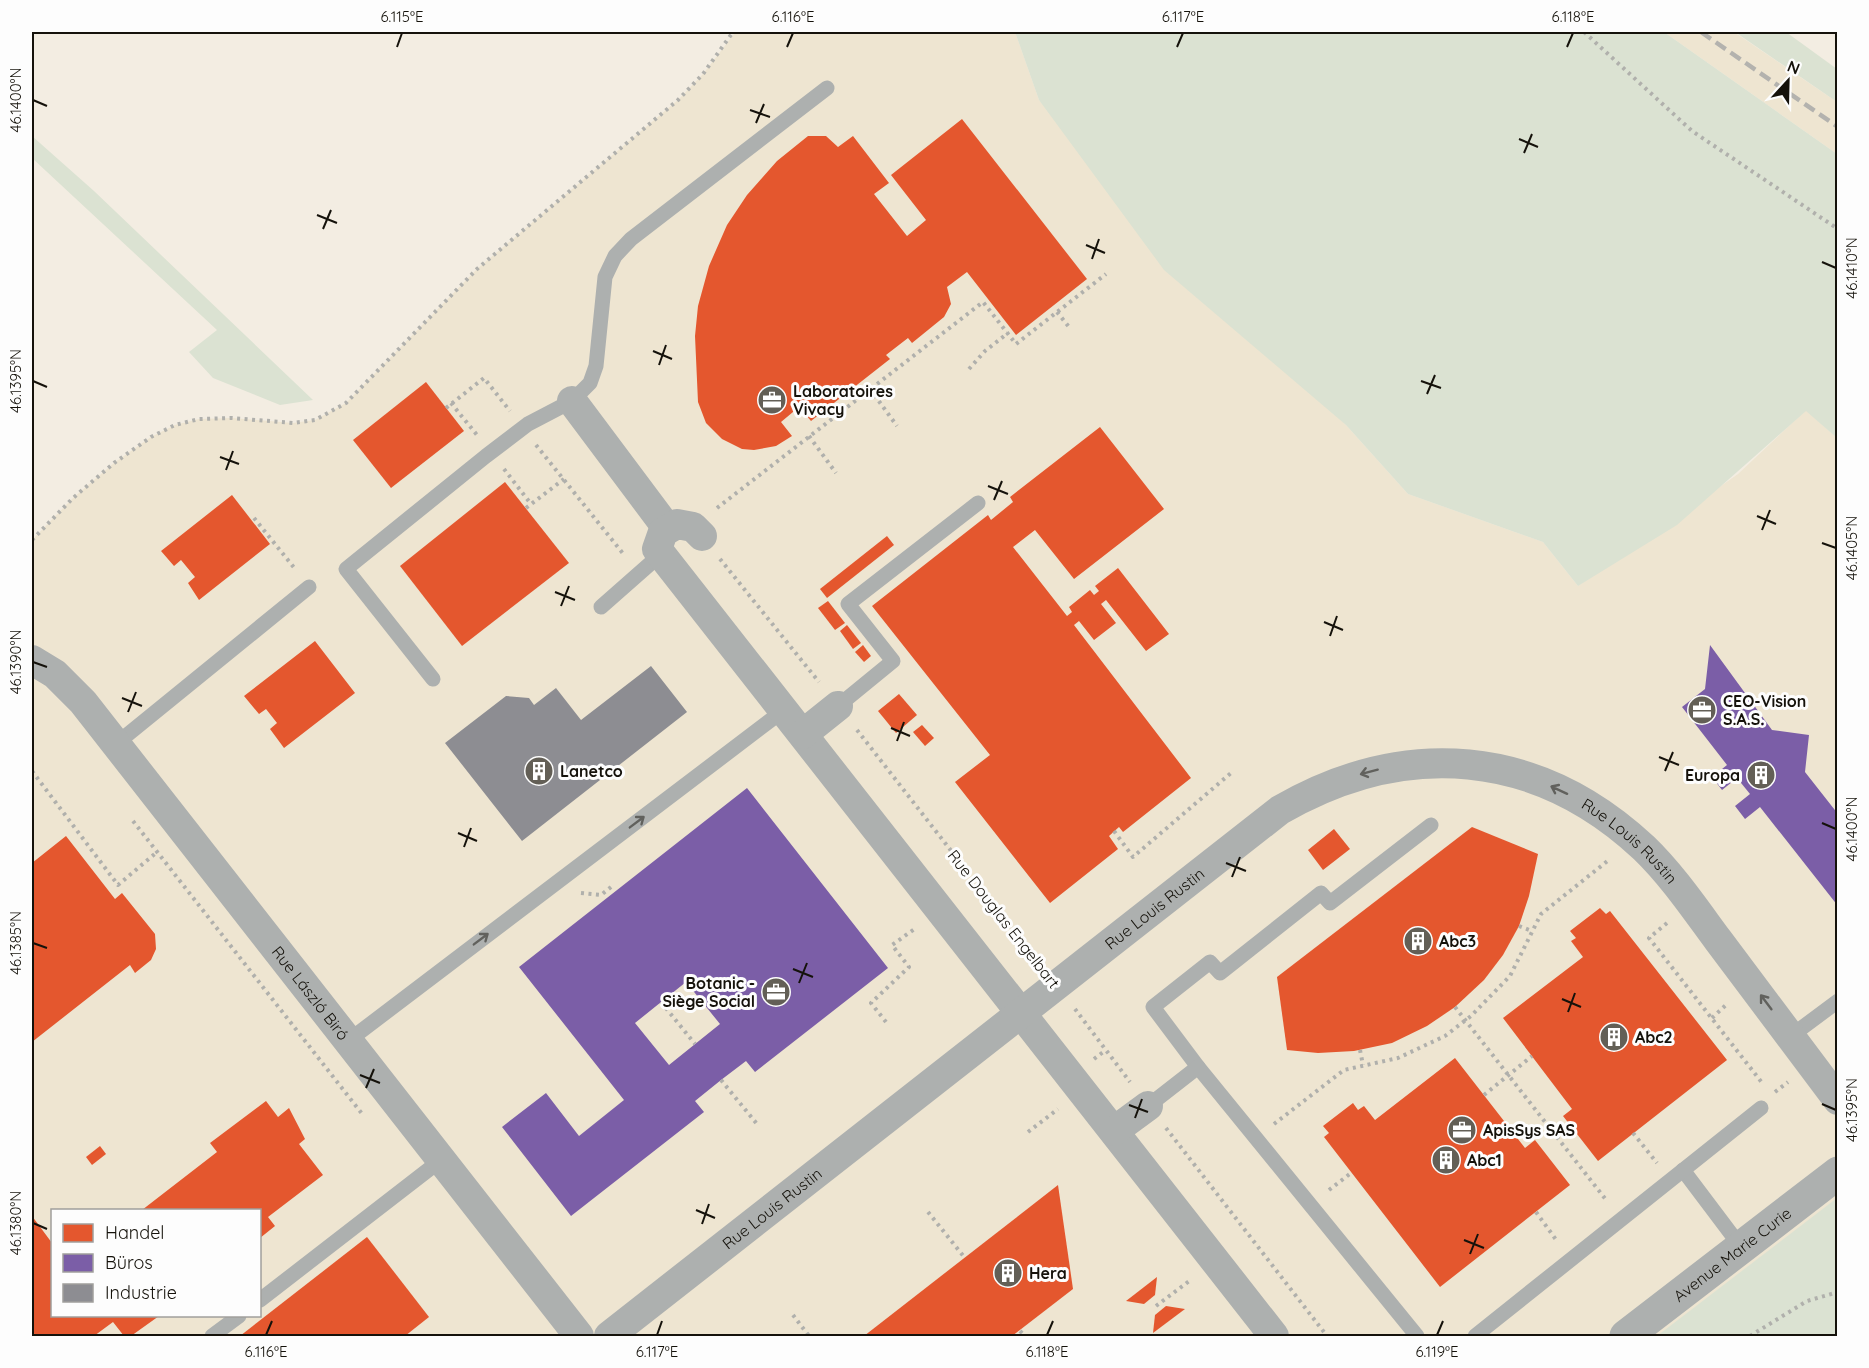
<svg xmlns="http://www.w3.org/2000/svg" width="1869" height="1368" font-family="Quicksand,sans-serif">
<style>
.built{fill:#eee5d1;fill-rule:evenodd}
.green{fill:#dbe2d2}
.shops{fill:#e4572e}
.offices{fill:#7b5ea7;fill-rule:evenodd}
.industry{fill:#8d8d92}
.lines{fill:none;stroke-linecap:round;stroke-linejoin:round}
.path{stroke:#b0b0ac;stroke-width:4;stroke-dasharray:3 4.5;stroke-linecap:butt}
.service{stroke:#adb0af;stroke-width:15}
.minor{stroke:#adb0af;stroke-width:30}
.tertiary{stroke:#adb0af;stroke-width:33}
.rail{stroke:#b3b2ae;stroke-width:4.5;stroke-dasharray:12 6;stroke-linecap:butt}
.oneway{stroke:#61615d}
.ticks{fill:none;stroke:#15120b;stroke-width:2}
.labels{text-anchor:middle;dominant-baseline:central;stroke-width:6;stroke-linejoin:round;paint-order:stroke}
.poi-label{font-size:16px;font-weight:bold;fill:#15120b;stroke:#fdfdfd;text-anchor:start}
.street-label{font-size:16px;fill:#15120b;stroke:#fdfdfd}
.neatline{fill:none;stroke:#15120b;stroke-width:2}
.ticks-label{font-size:15px;text-anchor:middle;fill:#15120b}
</style>
<rect width="100%" height="100%" fill="#f3ede2"/>
<g class="built">
<path d="M741,32H1015L1039,100L1346,425L1408,494L1543,542L1578,586L1738,474L1806,410L1837,438V1336H32V540L73,498L114,463L151,437L175,425L199,419L232,418L293,423L315,420L346,403L477,269L678,100L703,74L734,34ZM52,1210H260V1316H52Z"/>
<path d="M1664,32H1734L1837,102V154Z"/>
</g>
<g class="green">
<path d="M1015,32H1664L1837,154V438L1806,411L1677,525L1578,586L1543,542L1408,494L1346,425L1164,270L1039,100Z"/>
<path d="M1735,32H1786L1837,69V102Z"/>
<path d="M32,136L94,191L313,400L280,405L213,378L189,352L217,330L32,158Z"/>
<path d="M1837,1198V1336H1657Z"/>
</g>
<g class="shops">
<path d="M962,119L1087,279L1016,335L967,272L947,287L951,304L944,317L912,343L908,338L886,355L890,359L811,421L799,407L781,422L792,436L776,446L754,450L742,449L722,439L706,423L698,402L695,336L698,306L709,266L727,225L747,195L777,161L808,136H826L838,147L853,136L889,183L874,194L907,236L926,220L891,175Z"/>
<path d="M426,382L464,431L391,488L353,440Z"/>
<path d="M1100,427L1164,509L1074,579L1035,530L1013,547L1067,616L1072,612L1069,607L1090,590L1094,595L1099,591L1095,586L1118,568L1169,634L1146,651L1106,600L1101,604L1116,623L1094,640L1079,621L1074,625L1191,778L1123,832L1119,827L1109,836L1118,849L1050,903L955,782L990,755L872,606L988,515L991,520L1013,502L1010,497Z"/>
<path d="M505,482L569,563L462,646L400,566Z"/>
<path d="M232,495L270,544L199,600L188,583L195,577L181,560L174,566L161,551Z"/>
<path d="M887,536L894,545L827,598L820,589Z"/>
<path d="M828,601L845,623L835,630L818,608Z"/>
<path d="M847,625L861,643L853,649L840,631Z"/>
<path d="M315,641L355,693L284,748L270,729L277,723L266,709L259,714L244,696Z"/>
<path d="M863,645L871,656L864,662L855,652Z"/>
<path d="M899,694L917,715L896,733L878,711Z"/>
<path d="M922,725L934,738L925,746L913,732Z"/>
<path d="M1472,827L1538,854L1529,896L1519,926L1503,955L1484,980L1455,1007L1427,1026L1392,1043L1354,1051L1318,1053L1287,1050L1277,977Z"/>
<path d="M1334,829L1350,849L1323,870L1308,850Z"/>
<path d="M66,836L115,899L122,893L155,934L156,949L151,960L135,973L130,965L32,1042V863Z"/>
<path d="M1600,908L1606,914L1610,911L1727,1060L1598,1161L1563,1116L1572,1109L1503,1018L1583,957L1571,941L1576,938L1570,931Z"/>
<path d="M1455,1058L1525,1148L1535,1140L1570,1185L1440,1287L1324,1137L1329,1133L1323,1126L1353,1103L1358,1110L1364,1106L1375,1120Z"/>
<path d="M266,1101L278,1117L289,1108L305,1139L299,1144L323,1175L268,1217L275,1226L260,1238V1210H142L217,1152L210,1143Z"/>
<path d="M100,1146L106,1154L92,1165L86,1157Z"/>
<path d="M1058,1185L1073,1289L1012,1336H864Z"/>
<path d="M32,1216L52,1243V1316H159L131,1336H124L113,1322L94,1336H36L32,1331Z"/>
<path d="M367,1237L429,1317L405,1336H240Z"/>
<path d="M1157,1277L1155,1295L1144,1304L1126,1301Z"/>
<path d="M1166,1306L1185,1309L1153,1333L1155,1315Z"/>
</g>
<g class="offices">
<path d="M1710,645L1772,730L1809,735L1805,772L1838,814V906L1760,807L1745,819L1735,806L1750,794L1737,778L1722,790L1712,777L1727,765L1682,707L1705,689Z"/>
<path d="M747,788L888,968L755,1072L746,1061L721,1080L695,1101L704,1112L571,1216L502,1127L546,1093L579,1136L624,1100L519,967ZM686,982L720,1024L669,1065L635,1023Z"/>
</g>
<path class="industry" d="M651,666L687,712L522,841L445,743L506,696L529,698L534,705L556,688L581,720Z"/>
<g class="lines">
<g class="path">
<path d="M1584,32L1692,131L1838,229"/>
<path d="M1057,312L1069,327"/>
<path d="M969,369L985,351L1008,333"/>
<path d="M870,389L897,426"/>
<path d="M451,403L477,435"/>
<path d="M446,408L484,378L510,411"/>
<path d="M809,436L836,473"/>
<path d="M536,445L625,556"/>
<path d="M504,469L531,504"/>
<path d="M526,508L564,479"/>
<path d="M717,508L983,302L1016,344L1106,274"/>
<path d="M254,518L296,570"/>
<path d="M32,540L73,498L114,463L151,437L175,425L199,419L232,418L293,423L315,420L346,403L477,269L678,100L703,74L733,32"/>
<path d="M720,559L819,682"/>
<path d="M857,730L1037,961"/>
<path d="M32,771L118,885L157,852"/>
<path d="M133,821L363,1115"/>
<path d="M1114,831L1133,857L1231,773"/>
<path d="M581,893L601,895L611,887"/>
<path d="M1667,923L1649,938L1763,1084"/>
<path d="M1519,926L1532,931"/>
<path d="M661,1002L695,1044"/>
<path d="M1455,1007L1607,1201"/>
<path d="M1075,1009L1130,1082"/>
<path d="M1712,1018L1727,1004"/>
<path d="M886,1022L871,1003L909,967L892,945L916,928"/>
<path d="M1360,1050L1363,1065"/>
<path d="M1094,1059L1106,1050"/>
<path d="M721,1080L757,1124"/>
<path d="M1775,1092L1788,1082"/>
<path d="M1484,1095L1532,1056"/>
<path d="M1274,1124L1344,1070L1398,1058L1445,1036L1471,1016L1510,976L1541,914L1610,859"/>
<path d="M1166,1128L1327,1336"/>
<path d="M1028,1132L1058,1109"/>
<path d="M1633,1133L1657,1163"/>
<path d="M1329,1190L1351,1173"/>
<path d="M928,1212L965,1258"/>
<path d="M1536,1212L1557,1241"/>
<path d="M1156,1306L1192,1279"/>
<path d="M793,1315L809,1336"/>
<path d="M1020,1331L1025,1336"/>
<path d="M1750,1336L1807,1301L1838,1292"/>
</g>
<g class="service">
<path d="M601,607L660,555"/>
<path d="M433,679L346,569L486,456L528,424L572,401L590,383L596,366L605,277L615,256L631,239L827,88"/>
<path d="M838,706L893,661L848,604L978,503"/>
<path d="M116,744L309,587"/>
<path d="M1791,1036L1838,1001"/>
<path d="M348,1041L784,710"/>
<path d="M1198,1067L1153,1007L1210,962L1220,973L1321,893L1330,903L1431,825"/>
<path d="M1148,1106L1198,1067L1417,1336"/>
<path d="M1683,1170L1741,1247"/>
<path d="M260,1300L441,1160"/>
<path d="M212,1336L239,1316"/>
<path d="M1475,1336L1761,1108"/>
</g>
<g class="minor">
<path d="M572,401L667,528"/>
<path d="M702,536L693,527L677,524L663,532L657,549L1274,1336"/>
<path id="s1" d="M32,660L55,674L83,702L579,1336"/>
<path d="M803,734L838,706"/>
<path d="M1114,1131L1148,1106"/>
<path id="s2" d="M609,1336L1280,810C1405,738 1537,748 1644,848C1672,875 1695,909 1718,940C1758,993 1798,1047 1838,1100"/>
</g>
<path class="tertiary" id="s3" d="M1626,1336L1838,1173"/>
<path class="rail" d="M1701,32L1838,127"/>
</g>
<defs><path id="oneway-shaft" d="M-6 0H5M1.5-3L5.5 0L1.5 3" fill="none" stroke-width="1.6" stroke-linecap="round" stroke-linejoin="round" transform="scale(1.5)"/></defs>
<g class="oneway">
<use href="#oneway-shaft" transform="translate(1369 772) rotate(165)"/>
<use href="#oneway-shaft" transform="translate(1559 790) rotate(-155)"/>
<use href="#oneway-shaft" transform="translate(637 822) rotate(-37)"/>
<use href="#oneway-shaft" transform="translate(481 939) rotate(-37)"/>
<use href="#oneway-shaft" transform="translate(1766 1002) rotate(-127)"/>
</g>
<path class="ticks" d="M397,47L402,33M787,47L793,33M1177,47L1183,33M1567,47L1573,33M33,100L47,106M750,110L770,117M756,123L764,104M1519,139L1538,147M1524,153L1532,134M317,215L337,223M323,229L331,210M1086,245L1105,253M1092,259L1099,239M1822,262L1836,268M653,351L672,359M659,365L666,345M33,381L47,387M1421,381L1441,388M1427,394L1435,375M220,457L239,464M226,470L233,451M988,486L1008,494M994,500L1002,481M1757,516L1776,524M1762,530L1770,510M1822,543L1836,548M555,592L575,600M561,606L569,586M1324,622L1343,630M1330,636L1337,616M33,662L47,667M122,698L142,706M128,712L136,692M891,728L910,736M897,741L904,722M1659,757L1679,765M1665,771L1673,752M1822,823L1836,829M458,833L477,841M464,847L471,828M1226,863L1246,871M1232,877L1240,857M33,943L47,948M793,969L813,977M799,983L807,963M1562,999L1581,1007M1568,1012L1575,993M360,1075L380,1083M366,1088L374,1069M1822,1104L1836,1110M1129,1105L1148,1112M1135,1118L1142,1099M696,1210L715,1218M33,1223L47,1229M702,1224L709,1204M1464,1240L1484,1248M1470,1254L1478,1234M266,1335L272,1321M657,1335L662,1321M1047,1335L1053,1321M1437,1335L1443,1321"/>
<defs>
<g id="office-disc" transform="scale(1.5)"><circle r="9.5" fill="#635f56" stroke="#fdfdfd"/><path d="M-6-3h4V-5.5h4V-3h4V5H-6ZM-1-4.5V-3h2v-1.5ZM-6 0V1H6V0Z" fill="#fff"/></g>
<g id="building-disc" transform="scale(1.5)"><circle r="9.5" fill="#635f56" stroke="#fdfdfd"/><path d="M-4-6H4V6H1V3H-1V6H-4ZM-2.5-4.3h1.7v1.8h-1.7ZM.8-4.3h1.7v1.8H.8ZM-2.5-1h1.7V.8h-1.7ZM.8-1h1.7V.8H.8Z" fill="#fff"/></g>
</defs>
<g fill-rule="evenodd">
<use href="#office-disc" x="772" y="400"/>
<use href="#office-disc" x="1702" y="710"/>
<use href="#building-disc" x="539" y="771"/>
<use href="#building-disc" x="1761" y="775"/>
<use href="#building-disc" x="1418" y="941"/>
<use href="#office-disc" x="776" y="992"/>
<use href="#building-disc" x="1614" y="1037"/>
<use href="#office-disc" x="1462" y="1130"/>
<use href="#building-disc" x="1446" y="1160"/>
<use href="#building-disc" x="1008" y="1273"/>
</g>
<g class="labels">
<g class="poi-label">
<text x="793" y="391">Laboratoires<tspan x="793" dy="18">Vivacy</tspan></text>
<text x="1723" y="701">CEO-Vision<tspan x="1723" dy="18">S.A.S.</tspan></text>
<text x="560" y="771">Lanetco</text>
<text x="1740" y="775" text-anchor="end">Europa</text>
<text x="1439" y="941">Abc3</text>
<text x="755" y="983" text-anchor="end">Botanic -<tspan x="755" dy="18">Siège Social</tspan></text>
<text x="1635" y="1037">Abc2</text>
<text x="1483" y="1130">ApisSys SAS</text>
<text x="1467" y="1160">Abc1</text>
<text x="1029" y="1273">Hera</text>
</g>
<g class="street-label">
<text stroke="none"><textPath href="#s2" startOffset="1232">Rue Louis Rustin</textPath></text>
<text stroke="none"><textPath href="#s2" startOffset="693">Rue Louis Rustin</textPath></text>
<text transform="translate(1004 919) rotate(52)">Rue Douglas Engelbart</text>
<text stroke="none"><textPath href="#s1" startOffset="436">Rue László Biró</textPath></text>
<text stroke="none"><textPath href="#s2" startOffset="207">Rue Louis Rustin</textPath></text>
<text stroke="none"><textPath href="#s3" startOffset="134">Avenue Marie Curie</textPath></text>
</g>
</g>
<rect width="1869" height="1368" fill="none" stroke="#fdfdfd" stroke-width="66"/>
<rect x="51" y="1209" width="210" height="108" fill="#fdfdfd" stroke="#a09f9c" stroke-width="1.5"/>
<rect x="63" y="1224" width="30" height="18" fill="#e4572e" stroke="#a09f9c" stroke-width="1.5"/>
<text x="105" y="1239" font-size="18" fill="#15120b">Handel</text>
<rect x="63" y="1254" width="30" height="18" fill="#7b5ea7" stroke="#a09f9c" stroke-width="1.5"/>
<text x="105" y="1269" font-size="18" fill="#15120b">Büros</text>
<rect x="63" y="1284" width="30" height="18" fill="#8d8d92" stroke="#a09f9c" stroke-width="1.5"/>
<text x="105" y="1299" font-size="18" fill="#15120b">Industrie</text>
<g transform="translate(1788 81) rotate(22)" stroke="#fdfdfd" stroke-width="4.5" paint-order="stroke">
<path d="M0-4.5L10 22L0 15L-10 22Z" fill="#15120b"/>
<text y="-9" font-size="16" font-weight="bold" text-anchor="middle" fill="#15120b">N</text>
</g>
<rect x="33" y="33" width="1803" height="1302" class="neatline"/>
<g class="ticks-label">
<text x="402" y="22">6.115°E</text>
<text x="793" y="22">6.116°E</text>
<text x="1183" y="22">6.117°E</text>
<text x="1573" y="22">6.118°E</text>
<text transform="translate(16 100) rotate(-90)" y="5">46.1400°N</text>
<text transform="translate(1852 268) rotate(-90)" y="5">46.1410°N</text>
<text transform="translate(16 381) rotate(-90)" y="5">46.1395°N</text>
<text transform="translate(1852 548) rotate(-90)" y="5">46.1405°N</text>
<text transform="translate(16 662) rotate(-90)" y="5">46.1390°N</text>
<text transform="translate(1852 829) rotate(-90)" y="5">46.1400°N</text>
<text transform="translate(16 943) rotate(-90)" y="5">46.1385°N</text>
<text transform="translate(1852 1110) rotate(-90)" y="5">46.1395°N</text>
<text transform="translate(16 1223) rotate(-90)" y="5">46.1380°N</text>
<text x="266" y="1357">6.116°E</text>
<text x="657" y="1357">6.117°E</text>
<text x="1047" y="1357">6.118°E</text>
<text x="1437" y="1357">6.119°E</text>
</g>
</svg>
